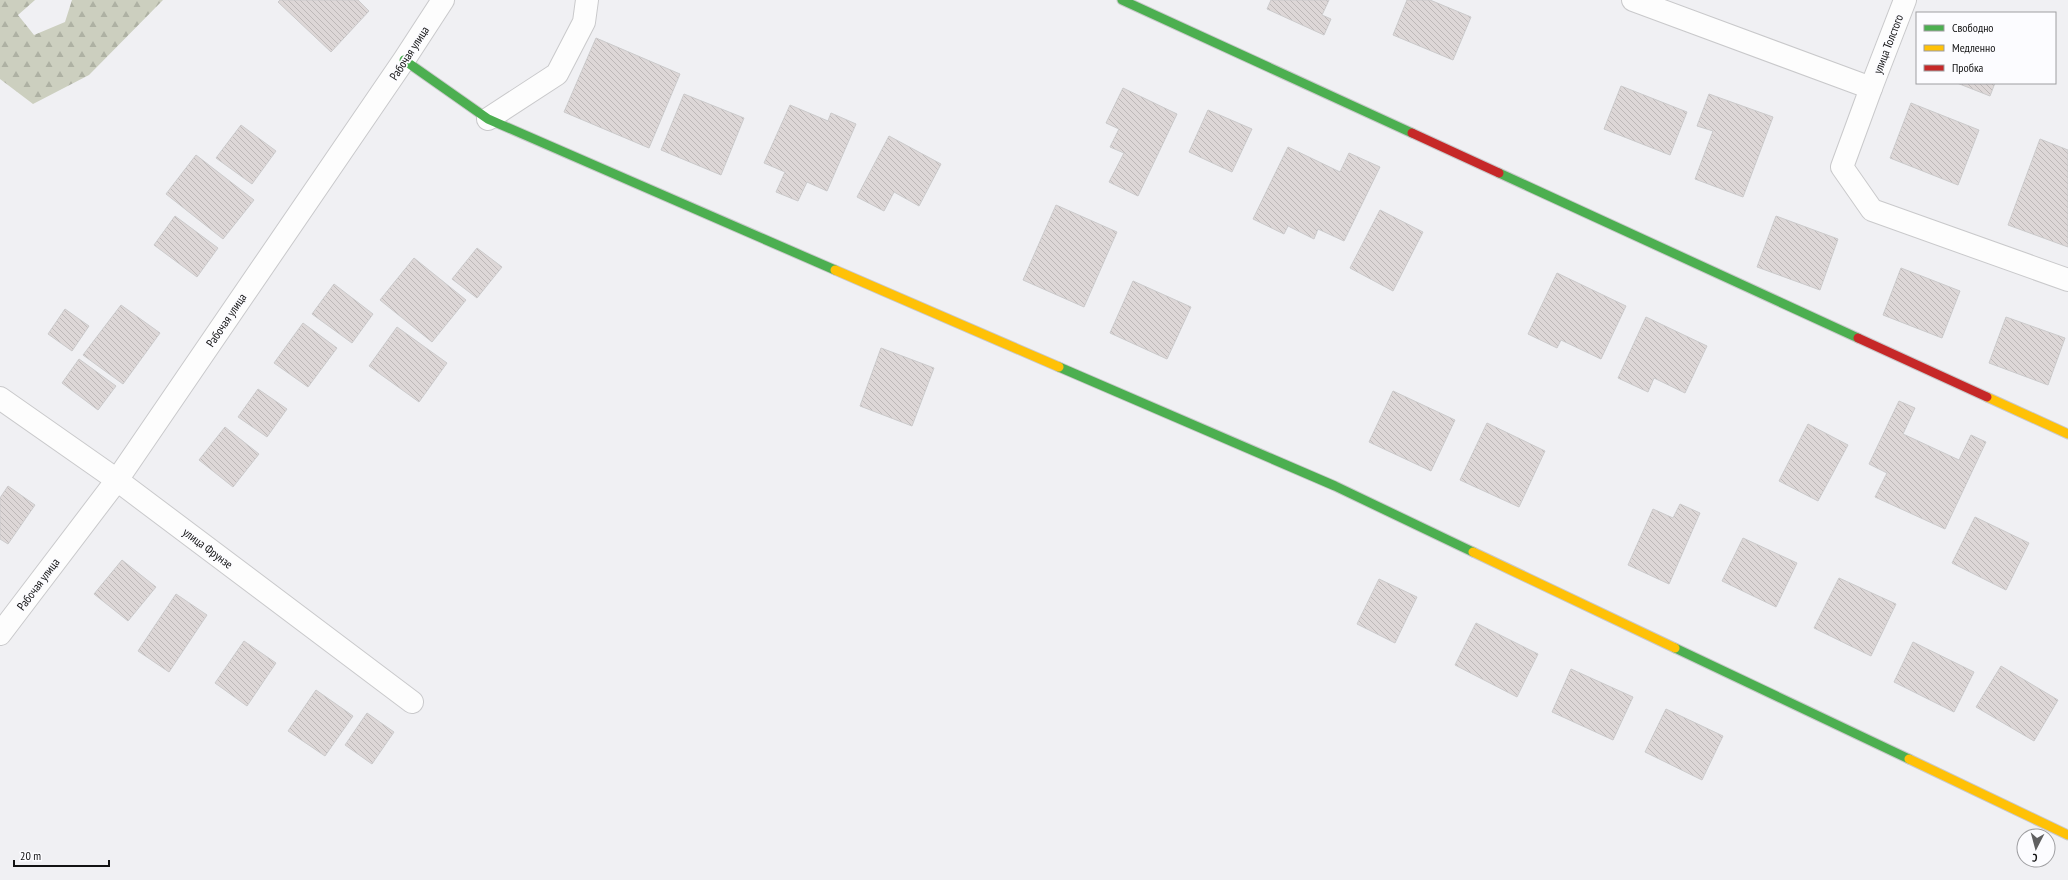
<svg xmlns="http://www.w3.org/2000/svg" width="2068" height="880" font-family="'PT Sans Narrow',sans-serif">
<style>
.forest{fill:url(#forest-firs)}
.building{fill:url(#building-back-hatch);stroke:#cbcacb}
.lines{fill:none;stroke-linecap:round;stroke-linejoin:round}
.street-casing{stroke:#c9c9cb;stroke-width:24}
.fast-casing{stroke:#c9c9cb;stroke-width:11}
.slow-casing{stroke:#c9c9cb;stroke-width:11}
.jam-casing{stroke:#c9c9cb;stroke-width:11}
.street{stroke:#fdfdfd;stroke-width:22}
.fast{stroke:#4caf50;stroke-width:9}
.slow{stroke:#ffc107;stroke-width:9}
.jam{stroke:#c62828;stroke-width:9}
.labels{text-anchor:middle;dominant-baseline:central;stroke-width:3.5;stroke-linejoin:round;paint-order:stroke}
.street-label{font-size:12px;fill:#121213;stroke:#fcfcff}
</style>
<defs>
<pattern id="forest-firs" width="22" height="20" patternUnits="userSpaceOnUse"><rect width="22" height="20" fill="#cccfbf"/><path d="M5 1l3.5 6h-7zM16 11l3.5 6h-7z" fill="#aeb1a3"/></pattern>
<pattern id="building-back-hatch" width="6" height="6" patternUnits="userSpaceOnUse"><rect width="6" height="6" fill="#ddd7d7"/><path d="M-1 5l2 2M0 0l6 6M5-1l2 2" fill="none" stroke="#bdb8b8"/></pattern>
</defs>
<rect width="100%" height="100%" fill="#f0f0f3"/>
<path class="forest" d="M0,0H35L18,15L34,35L65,22L72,0H163L89,75L33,104L0,79Z"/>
<g class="building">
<path d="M280,0H358L369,11L331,52L278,2Z"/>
<path d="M1271,0H1329L1322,15L1331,19L1324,35L1267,9Z"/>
<path d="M1407,0H1430L1471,17L1453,60L1393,35Z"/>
<path d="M596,38L680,74L649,148L564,112Z"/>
<path d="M1957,83H1995L1990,96Z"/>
<path d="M1621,86L1687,112L1670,155L1604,129Z"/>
<path d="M1123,88L1177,114L1138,196L1109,182L1124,153L1110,147L1119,129L1106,123Z"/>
<path d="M684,94L744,118L721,175L661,150Z"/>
<path d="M1709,94L1773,117L1743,197L1695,179L1713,131L1697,126Z"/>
<path d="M1911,103L1979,130L1958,185L1890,158Z"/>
<path d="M790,105L828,121L831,113L856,124L827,191L807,182L798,201L776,192L785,172L764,163Z"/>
<path d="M1208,110L1252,129L1232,172L1189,152Z"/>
<path d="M241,125L276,151L252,184L216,158Z"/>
<path d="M889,136L941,164L919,206L894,192L884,211L857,197Z"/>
<path d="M2040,139L2068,150V247L2008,225Z"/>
<path d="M1288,147L1340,172L1349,153L1380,167L1344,241L1318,229L1314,239L1288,226L1284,234L1253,219Z"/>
<path d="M196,155L254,200L223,239L166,194Z"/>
<path d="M1056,205L1117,232L1084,307L1023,280Z"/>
<path d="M1380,210L1423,232L1393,291L1350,268Z"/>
<path d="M175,216L218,248L197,277L154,245Z"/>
<path d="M1776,216L1838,239L1820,290L1757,267Z"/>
<path d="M477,248L502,267L477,298L452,279Z"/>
<path d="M414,258L466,300L432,342L380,300Z"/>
<path d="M1901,268L1960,291L1942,338L1883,315Z"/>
<path d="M1557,273L1626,306L1601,359L1561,340L1557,348L1528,334Z"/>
<path d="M1133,281L1191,307L1167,359L1110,333Z"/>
<path d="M334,284L373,314L352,343L312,314Z"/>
<path d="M121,305L160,333L123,384L83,355Z"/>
<path d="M65,309L89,326L72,351L48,334Z"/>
<path d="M1646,317L1707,346L1685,393L1654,378L1648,392L1618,378Z"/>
<path d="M2006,317L2065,338L2048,385L1989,363Z"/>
<path d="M303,323L337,348L308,387L274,363Z"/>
<path d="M397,327L447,363L419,402L369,366Z"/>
<path d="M881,348L934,368L912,426L860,406Z"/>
<path d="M79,359L116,386L98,410L62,383Z"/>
<path d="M258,389L287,409L267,437L238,417Z"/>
<path d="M1393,391L1455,420L1431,471L1369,442Z"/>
<path d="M1899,401L1915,408L1903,434L1959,460L1971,435L1986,442L1945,529L1875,497L1887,473L1869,464Z"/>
<path d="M1487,423L1545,451L1519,507L1460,480Z"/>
<path d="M1808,424L1848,445L1818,501L1779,481Z"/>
<path d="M225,427L259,454L233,487L199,460Z"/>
<path d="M8,486L35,505L8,544L0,539V498Z"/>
<path d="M1680,504L1700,513L1669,584L1628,565L1653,509L1673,518Z"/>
<path d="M1975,517L2029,543L2006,590L1952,563Z"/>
<path d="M1743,538L1797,563L1776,607L1722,581Z"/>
<path d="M122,560L156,587L128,621L94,594Z"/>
<path d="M1839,578L1896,604L1871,656L1814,628Z"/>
<path d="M1379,579L1417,597L1395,643L1357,624Z"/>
<path d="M176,594L207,615L169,672L138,651Z"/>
<path d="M1476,623L1538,654L1517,697L1455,665Z"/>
<path d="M244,641L276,663L247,706L215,683Z"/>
<path d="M1913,642L1974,672L1954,712L1894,682Z"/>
<path d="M2001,666L2058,700L2034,741L1976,707Z"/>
<path d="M1571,669L1633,697L1613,740L1552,712Z"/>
<path d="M316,690L353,716L325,756L288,731Z"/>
<path d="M1666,709L1723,736L1702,780L1645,752Z"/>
<path d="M367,713L394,732L372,764L345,745Z"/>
</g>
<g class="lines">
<g class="street-casing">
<g id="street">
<path d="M1633,0L1871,88L1842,167L1872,210L2068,280"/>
<path d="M1871,88L1905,0"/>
<path d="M488,119L557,74L584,22L587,0"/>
<path d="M0,398L117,480L412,702"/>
<path d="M0,634L117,480L404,60L443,0"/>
</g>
</g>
<g class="fast-casing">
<g id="fast">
<path d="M1122,0L1412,133"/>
<path d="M404,60L488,119L835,270"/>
<path d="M1499,173L1858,338"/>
<path d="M1059,367L1335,486L1473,552"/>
<path d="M1675,648L1909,759"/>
</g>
</g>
<g class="slow-casing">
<g id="slow">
<path d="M835,270L1059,367"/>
<path d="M1987,397L2068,434"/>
<path d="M1473,552L1675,648"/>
<path d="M1909,759L2068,835"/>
</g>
</g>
<g class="jam-casing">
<g id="jam">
<path d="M1412,133L1499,173"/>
<path d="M1858,338L1987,397"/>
</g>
</g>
<use href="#street" class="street"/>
<use href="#fast" class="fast"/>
<use href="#slow" class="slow"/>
<use href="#jam" class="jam"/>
</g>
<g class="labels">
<g class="street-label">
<text transform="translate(1888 44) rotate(-69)">улица Толстого</text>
<text transform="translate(409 53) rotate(-57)">Рабочая улица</text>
<text transform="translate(226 320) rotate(-56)">Рабочая улица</text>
<text transform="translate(208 548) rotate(37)">улица Фрунзе</text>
<text transform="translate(38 584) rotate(-53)">Рабочая улица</text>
</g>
</g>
<rect x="1916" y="12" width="140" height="72" fill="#fcfcff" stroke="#9e9ea1"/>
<rect x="1924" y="25" width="20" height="6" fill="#4caf50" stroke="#9e9ea1"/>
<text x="1952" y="32" font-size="12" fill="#121213">Свободно</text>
<rect x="1924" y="45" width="20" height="6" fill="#ffc107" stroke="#9e9ea1"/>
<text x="1952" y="52" font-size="12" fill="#121213">Медленно</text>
<rect x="1924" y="65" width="20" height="6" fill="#c62828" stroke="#9e9ea1"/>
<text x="1952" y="72" font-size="12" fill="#121213">Пробка</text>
<g transform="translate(2036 848) rotate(186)"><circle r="19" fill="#fcfcff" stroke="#9e9ea1"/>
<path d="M0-3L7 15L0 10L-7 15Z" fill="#606061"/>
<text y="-6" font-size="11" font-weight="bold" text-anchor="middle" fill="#121213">С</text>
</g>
<path d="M14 860v6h95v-6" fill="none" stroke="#121213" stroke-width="2"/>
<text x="20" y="860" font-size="12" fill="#121213" stroke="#fcfcff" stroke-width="3" paint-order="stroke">20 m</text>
</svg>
